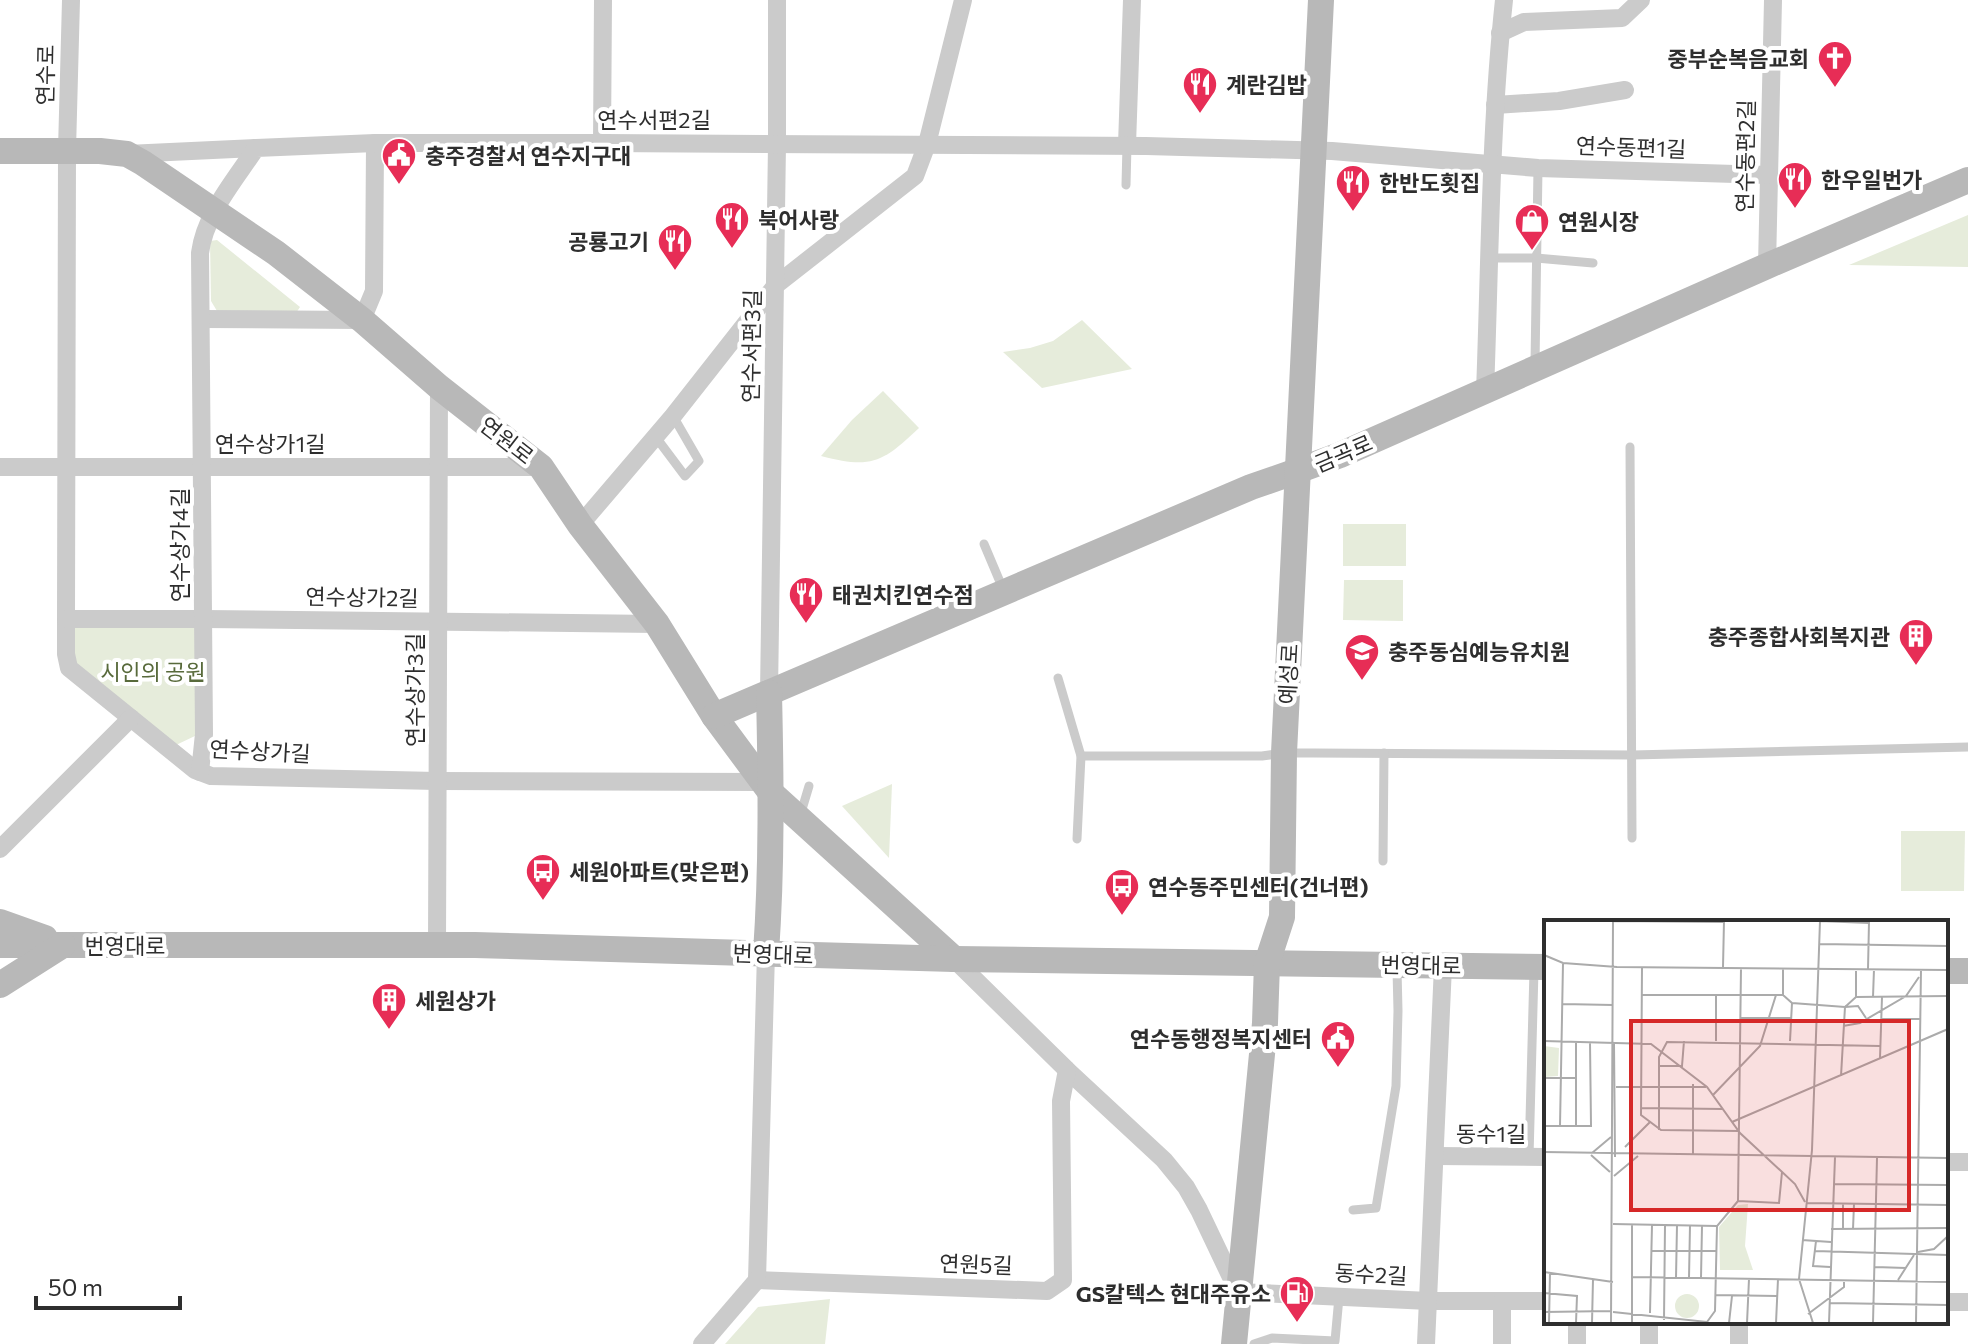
<svg xmlns="http://www.w3.org/2000/svg" width="1968" height="1344" font-family="Commissioner,'Noto Sans KR',sans-serif">
<style>
.green{fill:#e6ecdb}
.lines{fill:none;stroke-linecap:round;stroke-linejoin:round}
.lane{stroke:#cbcbcb;stroke-width:9}
.street{stroke:#cbcbcb;stroke-width:18}
.secondary{stroke:#b8b8b8;stroke-width:26}
.labels{text-anchor:middle;dominant-baseline:central;stroke-width:8;stroke-linejoin:round;paint-order:stroke}
.poi-label{font-size:22px;font-weight:bold;fill:#2e2e2e;stroke:#fff;text-anchor:start}
.street-label{font-size:22px;fill:#2e2e2e;stroke:#fff}
.park-label{font-size:22px;fill:#586a3b;stroke:#fff}
.inset-road{fill:none;stroke:#ababab;stroke-width:2}
.view{fill:#d62828;fill-opacity:0.15;stroke:#d62828;stroke-width:4}
.inset-edge{fill:none;stroke:#2e2e2e;stroke-width:4}
</style>
<rect width="100%" height="100%" fill="#fff"/>
<g class="green">
<path d="M1968,215V267L1849,265Z"/>
<path d="M217,240L300,307L296,313L217,311L211,301L210,241Z"/>
<path d="M1082,320L1132,369L1042,388L1003,352L1030,348L1053,341Z"/>
<path d="M883,391L919,428C882,463 871,469 821,456L852,420Z"/>
<rect x="1343" y="524" width="63" height="42"/>
<path d="M1344,580H1403V621L1343,620Z"/>
<path d="M73,626L199,627L197,735L176,745L74,664Z"/>
<path d="M892,784L889,858L842,806Z"/>
<path d="M1901,831H1965L1964,891H1901Z"/>
<path d="M830,1299L825,1344H725L758,1307Z"/>
</g>
<g class="lines">
<g class="lane">
<path d="M1126,185L1127,145"/>
<path d="M1489,258H1536L1593,263"/>
<path d="M1535,364L1538,168"/>
<path d="M655,436L685,476L699,461L673,416"/>
<path d="M1630,447L1632,838"/>
<path d="M984,544L1003,589"/>
<path d="M1058,678L1081,756L1077,839"/>
<path d="M1081,756H1262L1284,753H1313L1632,755L1968,747"/>
<path d="M800,816L809,786"/>
<path d="M1383,861L1384,753"/>
<path d="M1529,1157L1534,970"/>
<path d="M1353,1210L1376,1208L1396,1086L1398,1011L1397,969"/>
<path d="M1254,1344L1272,1338L1335,1341L1339,1297"/>
</g>
<g class="street">
<path d="M71,0L67,150L66,619V654L69,668L195,770L211,776L437,781L762,782"/>
<path d="M1500,33L1524,22L1622,18L1641,0"/>
<path d="M1495,105L1559,101L1625,90"/>
<path d="M602,143L603,0"/>
<path d="M1127,145L1132,0"/>
<path d="M127,154L256,148"/>
<path d="M1767,266L1773,0"/>
<path d="M201,319L362,320L374,291L375,143"/>
<path d="M1485,392C1490,261 1490,130 1504,0"/>
<path d="M0,467H541"/>
<path d="M580,525L673,416L776,285L915,176L927,144L963,0"/>
<path d="M66,619H203L657,624"/>
<path d="M769,693L777,144V0"/>
<path d="M200,772L204,734L200,253C205,214 235,180 256,148L375,143H602L1146,146L1332,151L1538,168L1768,175"/>
<path d="M0,849L131,718"/>
<path d="M437,945L439,387"/>
<path d="M954,959L1067,1070L1164,1160L1186,1187L1199,1210L1238,1292L1429,1301H1546"/>
<path d="M1436,1156L1546,1157"/>
<path d="M1946,1162H1968"/>
<path d="M757,1280L1047,1291L1063,1280L1061,1101L1067,1070"/>
<path d="M757,1280L766,953"/>
<path d="M1946,1302H1968"/>
<path d="M1649,1322V1344"/>
<path d="M702,1344L757,1280"/>
<path d="M1426,1344L1443,966"/>
<path d="M1502,1344V1301"/>
<path d="M1577,1344V1322"/>
<path d="M1739,1344V1322"/>
</g>
<g class="secondary">
<path d="M0,151H100L127,154L143,163L276,253L362,320L439,387L541,467L580,525L657,624L714,716L771,793L954,959"/>
<path d="M714,716L1251,487L1297,471L1340,455L1767,266L1968,180"/>
<path d="M0,922L45,938"/>
<path d="M0,945H475L954,959L1546,967"/>
<path d="M766,953C772,867 771,780 769,693"/>
<path d="M1946,971H1968"/>
<path d="M0,985L63,945"/>
<path d="M1234,1344L1265,1023L1267,963L1282,917L1284,753L1321,0"/>
</g>
</g>
<defs>
<g id="church-pin" transform="scale(1.8)"><path d="M0 17L-7.5 6A9.5 9.5 0 1 1 7.5 6Z" fill="#e72d56" stroke="#fff"/><path d="M-1.2-6h2.4v3.5h3.3v2.4h-3.3V6h-2.4V-.1h-3.3v-2.4h3.3Z" fill="#fff"/></g>
<g id="restaurant-pin" transform="scale(1.8)"><path d="M0 17L-7.5 6A9.5 9.5 0 1 1 7.5 6Z" fill="#e72d56" stroke="#fff"/><path d="M-5-6h1v4h1v-4h1v4h1v-4h1v5L-1.5 .5V6h-2V.5L-5-1ZM5-6V6H3V1.5H1.5Q1.5-4 5-6Z" fill="#fff"/></g>
<g id="civic-pin" transform="scale(1.8)"><path d="M0 17L-7.5 6A9.5 9.5 0 1 1 7.5 6Z" fill="#e72d56" stroke="#fff"/><path d="M-.6-6.5H3V-4.5H.6V-3L4-1V1h2V6H-6V1h2V-1L-.6-3ZM-1.2 2.5V6h2.4V2.5Z" fill="#fff"/></g>
<g id="shop-pin" transform="scale(1.8)"><path d="M0 17L-7.5 6A9.5 9.5 0 1 1 7.5 6Z" fill="#e72d56" stroke="#fff"/><path d="M-5-2.5h2.3a2.7 3.5 0 0 1 5.4 0H5L5.5 6h-11ZM-1.5-2.5h3a1.5 2.3 0 0 0-3 0Z" fill="#fff"/></g>
<g id="building-pin" transform="scale(1.8)"><path d="M0 17L-7.5 6A9.5 9.5 0 1 1 7.5 6Z" fill="#e72d56" stroke="#fff"/><path d="M-4-6H4V6H1V3H-1V6H-4ZM-2.5-4.3h1.7v1.8h-1.7ZM.8-4.3h1.7v1.8H.8ZM-2.5-1h1.7V.8h-1.7ZM.8-1h1.7V.8H.8Z" fill="#fff"/></g>
<g id="school-pin" transform="scale(1.8)"><path d="M0 17L-7.5 6A9.5 9.5 0 1 1 7.5 6Z" fill="#e72d56" stroke="#fff"/><path d="M0-5L7-2L0 1L-7-2ZM-4 1L0 2.5L4 1V4Q0 6-4 4Z" fill="#fff"/></g>
<g id="bus-pin" transform="scale(1.8)"><path d="M0 17L-7.5 6A9.5 9.5 0 1 1 7.5 6Z" fill="#e72d56" stroke="#fff"/><path d="M-5-6H5V4H4V6H2V4H-2V6H-4V4H-5ZM-3.5-4V0h7V-4ZM-3.5 1.2v1.5H-2V1.2ZM2 1.2v1.5H3.5V1.2Z" fill="#fff"/></g>
<g id="fuel-pin" transform="scale(1.8)"><path d="M0 17L-7.5 6A9.5 9.5 0 1 1 7.5 6Z" fill="#e72d56" stroke="#fff"/><path d="M-5.5-6h7V0h2V4h1.3V-2.5L3-4.5l.8-.8L6-3V5H2.5V1h-1V6h-7ZM-4.2-4.7v3.2H.2V-4.7Z" fill="#fff"/></g>
</defs>
<g fill-rule="evenodd">
<use href="#church-pin" x="1835" y="58"/>
<use href="#restaurant-pin" x="1200" y="84"/>
<use href="#civic-pin" x="399" y="155"/>
<use href="#restaurant-pin" x="1795" y="179"/>
<use href="#restaurant-pin" x="1353" y="182"/>
<use href="#restaurant-pin" x="732" y="219"/>
<use href="#shop-pin" x="1532" y="221"/>
<use href="#restaurant-pin" x="675" y="241"/>
<use href="#restaurant-pin" x="806" y="594"/>
<use href="#building-pin" x="1916" y="636"/>
<use href="#school-pin" x="1362" y="651"/>
<use href="#bus-pin" x="543" y="871"/>
<use href="#bus-pin" x="1122" y="886"/>
<use href="#building-pin" x="389" y="1000"/>
<use href="#civic-pin" x="1338" y="1038"/>
<use href="#fuel-pin" x="1297" y="1293"/>
</g>
<g class="labels">
<g class="poi-label">
<text x="1809" y="58" text-anchor="end">중부순복음교회</text>
<text x="1226" y="84">계란김밥</text>
<text x="425" y="155">충주경찰서 연수지구대</text>
<text x="1821" y="179">한우일번가</text>
<text x="1379" y="182">한반도횟집</text>
<text x="758" y="219">북어사랑</text>
<text x="1558" y="221">연원시장</text>
<text x="649" y="241" text-anchor="end">공룡고기</text>
<text x="832" y="594">태권치킨연수점</text>
<text x="1890" y="636" text-anchor="end">충주종합사회복지관</text>
<text x="1388" y="651">충주동심예능유치원</text>
<text x="569" y="871">세원아파트(맞은편)</text>
<text x="1148" y="886">연수동주민센터(건너편)</text>
<text x="415" y="1000">세원상가</text>
<text x="1312" y="1038" text-anchor="end">연수동행정복지센터</text>
<text x="1271" y="1293" text-anchor="end">GS칼텍스 현대주유소</text>
</g>
<g class="street-label">
<text transform="translate(45 75) rotate(-89)">연수로</text>
<text x="654" y="119">연수서편2길</text>
<text transform="translate(1631 147) rotate(2)">연수동편1길</text>
<text transform="translate(1745 156) rotate(-89)">연수동편2길</text>
<text transform="translate(751 346) rotate(-89)">연수서편3길</text>
<text transform="translate(507 440) rotate(38)">연원로</text>
<text x="270" y="443">연수상가1길</text>
<text transform="translate(1343 453) rotate(-23)">금곡로</text>
<text transform="translate(179 545) rotate(-90)">연수상가4길</text>
<text transform="translate(362 597) rotate(1)">연수상가2길</text>
<text transform="translate(1288 674) rotate(-87)">예성로</text>
<text transform="translate(414 690) rotate(-90)">연수상가3길</text>
<text transform="translate(260 751) rotate(3)">연수상가길</text>
<text x="125" y="945">번영대로</text>
<text transform="translate(773 954) rotate(2)">번영대로</text>
<text transform="translate(1421 965) rotate(1)">번영대로</text>
<text x="1491" y="1133">동수1길</text>
<text transform="translate(976 1264) rotate(2)">연원5길</text>
<text transform="translate(1371 1274) rotate(3)">동수2길</text>
</g>
<g class="park-label">
<text x="153" y="671">시인의 공원</text>
</g>
</g>
<g transform="translate(1544 920)">
<rect width="404" height="404" fill="#fff"/>
<path d="M0,126L15,128L14,156L0,157ZM204,284L201,326L209,350H176L175,307L194,285ZM131 386a12 12 0 1 1 24 0a12 12 0 1 1-24 0Z" fill="#e6ecdb"/>
<path class="inset-road" d="M69,1L180,2M276,1L325,3M276,24L404,26M0,35L19,43L73,47L404,50M98,47L97,195L117,210L195,211M179,47L180,1M239,48V75M324,49L325,2M98,75H239L248,83L301,87L312,77L404,76M312,77V49M329,77L330,49M18,84L69,85M197,98H247M337,99H377M299,106L316,103L362,76L375,57M0,121L107,124L163,167L196,213L251,264L261,282M172,121V74M246,121L248,83M70,123L71,237M336,138L338,77M116,146H138L140,121M297,156L301,87L314,86L322,98M0,158V206H47L46,122M0,158H32M72,167H162M169,175L216,126L232,75M97,188L179,189M188,202L404,109M16,206L19,43M32,206V122M115,210V137L123,122L336,126M81,227L106,202M0,232L404,238M48,233L67,217M149,234V164M47,235L66,252M70,256L94,236M290,264L404,265M194,281L197,48M194,281L235,283L238,252M262,283L404,285M69,304L173,306M88,304V403M287,309L404,308M299,309V284M309,309L310,284M258,320L287,322M272,321L269,346L286,347M108,331H173M271,331L404,335M374,332L390,329L404,316M331,347L362,348M0,352L69,362M88,357L404,362M132,358L133,305M145,358L146,305M157,358L158,306M354,360L370,335M0,373L33,376L32,403M172,375L233,376M286,383L404,385M0,392L67,391M69,392L163,402L171,391L173,306L194,281M106,393L108,305M264,394L300,367V360M120,400L121,305M5,403L6,352M48,403L49,359M67,403L69,1M185,403L188,376M203,403L205,359M232,403L234,359M269,403L255,359L268,230L276,1M285,403L291,237M329,403L333,238M372,403L377,49"/>
<path class="view" d="M87,101H365V290H87Z"/>
<rect width="404" height="404" class="inset-edge"/>
</g>
<path d="M36 1296v12h144v-12" fill="none" stroke="#2e2e2e" stroke-width="4"/>
<text x="48" y="1296" font-size="24" fill="#2e2e2e" stroke="#ffffff" stroke-width="6" paint-order="stroke">50 m</text>
</svg>
